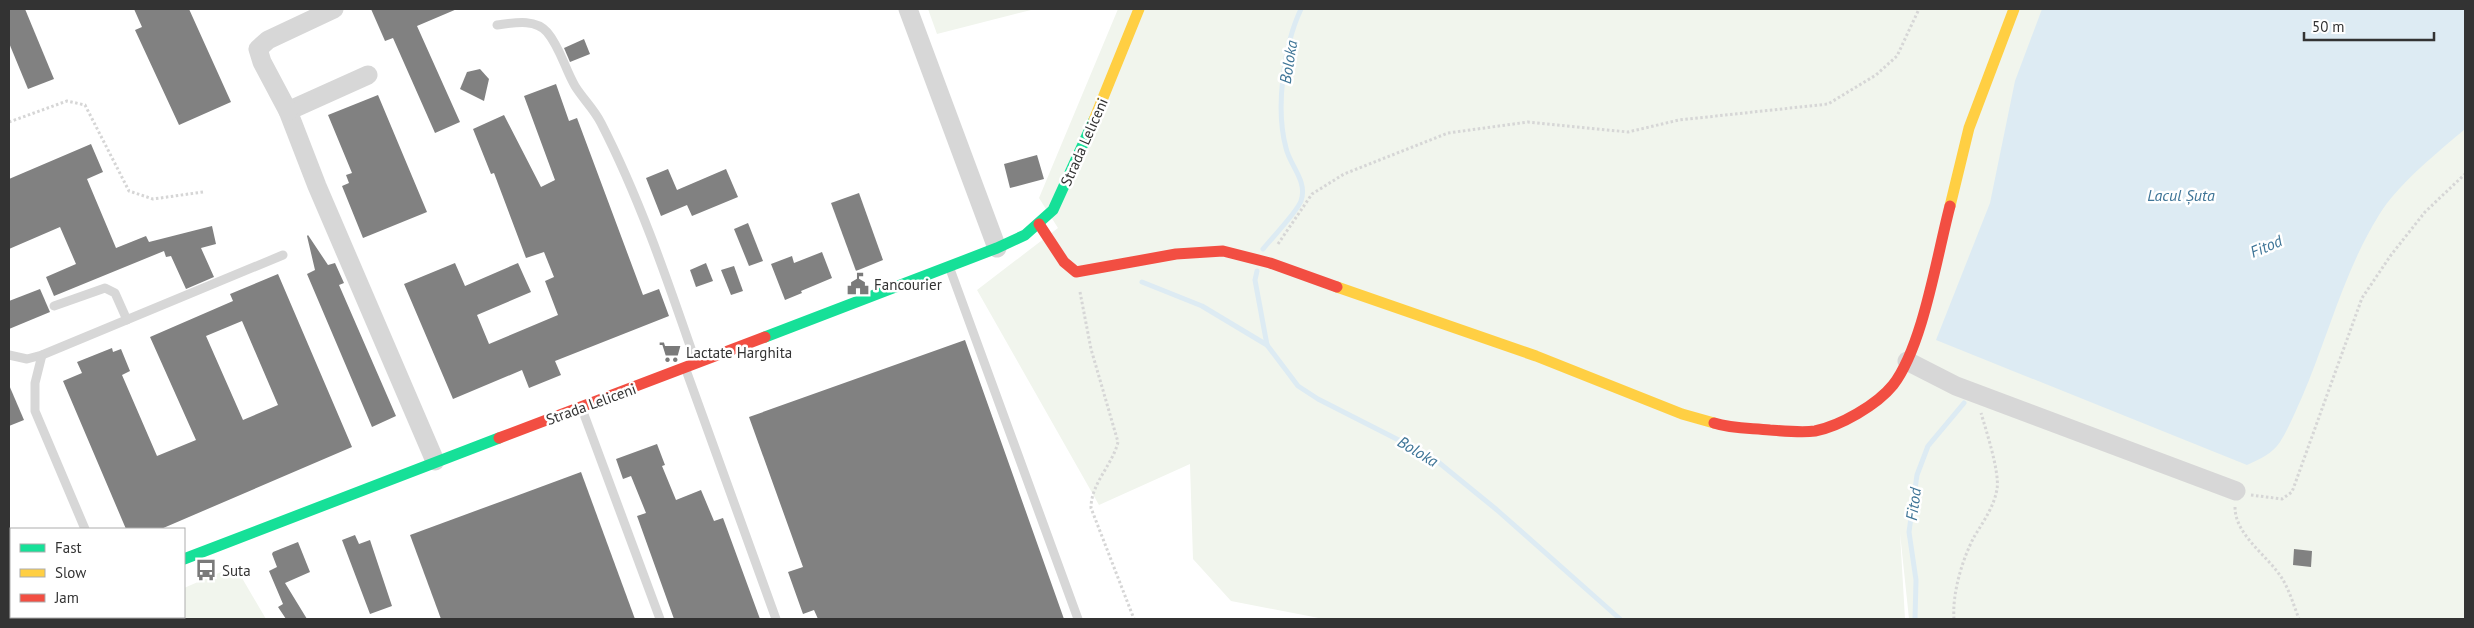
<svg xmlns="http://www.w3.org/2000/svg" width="2474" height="628" font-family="'PT Sans',sans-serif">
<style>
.green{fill:#f1f5ed}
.water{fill:#ddebf3}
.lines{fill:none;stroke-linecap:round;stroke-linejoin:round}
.stream{stroke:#ddebf3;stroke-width:5}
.building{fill:#818181;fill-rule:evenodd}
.path{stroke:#d6d6d6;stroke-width:3;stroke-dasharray:2.5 2.5;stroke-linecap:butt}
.lane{stroke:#d7d7d7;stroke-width:9}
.street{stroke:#d7d7d7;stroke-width:19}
.fast{stroke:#16e098;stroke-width:11}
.slow{stroke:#ffcf43;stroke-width:11}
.jam{stroke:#f24e42;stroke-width:11}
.labels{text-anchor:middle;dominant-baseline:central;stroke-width:5;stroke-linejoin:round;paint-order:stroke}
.street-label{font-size:15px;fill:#333;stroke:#fff}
.poi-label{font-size:15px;fill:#333;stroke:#fff;text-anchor:start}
.water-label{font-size:16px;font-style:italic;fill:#3f7597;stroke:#fff}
</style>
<rect width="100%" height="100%" fill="#fff"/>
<g class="green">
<path d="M928,9H1035L937,34Z"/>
<path d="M1118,9H2465V619H1909L1900,533L1905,619H1324L1231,601L1193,559L1190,464L1099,505L977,290L1058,228L1039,198Z"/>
<path d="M235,566L266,619H112L118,617H184V588Z"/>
</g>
<path class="water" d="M2042,9H2465V129C2438,152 2398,184 2379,215C2344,271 2328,337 2302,397C2295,412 2289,428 2280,442C2272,454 2260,459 2247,465L1936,340L1990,203L2015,81Z"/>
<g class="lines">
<g class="stream">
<path d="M1263,249C1271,239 1297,212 1301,201C1308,181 1290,166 1286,148C1275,108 1284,45 1301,9"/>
<path d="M1257,271L1255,280L1267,345L1298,386L1318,399L1432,457L1497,510L1620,619"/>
<path d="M1142,282L1202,306L1267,345"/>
<path d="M1915,619L1916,580L1909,532L1917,475L1928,446L1964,403"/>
</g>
</g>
<g class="building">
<path d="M9,9H25L54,79L28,89L9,43Z"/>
<path d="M134,9H189L231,102L179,125L135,30L142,27Z"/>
<path d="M371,9H457L417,26L460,122L435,133L393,38L385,41Z"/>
<path d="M584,39L590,54L570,62L564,48Z"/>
<path d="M480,69L489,79L484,101L460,89L467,72Z"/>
<path d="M556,84L569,121L577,118L643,295L659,289L669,316L555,361L561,375L529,388L522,370L453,399L404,284L455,263L465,286L518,263L531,292L477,315L489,344L558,315L545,281L554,277L544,252L526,258L494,173L491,174L473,129L504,115L541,187L555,180L524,96Z"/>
<path d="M378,95L427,212L363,238L342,186L349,183L346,175L352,173L328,115Z"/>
<path d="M91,144L103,172L87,179L116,248L146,236L149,242L212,226L216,244L201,248L214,277L186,289L171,256L166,257L164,251L54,296L46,277L76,264L60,227L9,249V179Z"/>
<path d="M1037,155L1044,179L1010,188L1004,164Z"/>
<path d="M668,169L677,190L726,169L738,197L692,216L687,205L661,216L646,178Z"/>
<path d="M859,193L883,260L856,271L831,203Z"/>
<path d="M748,223L763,261L749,266L734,229Z"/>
<path d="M308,235L328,265L335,263L344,283L339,285L396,416L372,427L307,274L315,270L307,236Z"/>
<path d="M822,252L832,278L801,291L802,293L785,300L771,264L792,256L794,263Z"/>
<path d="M706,263L713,281L696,287L690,270Z"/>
<path d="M734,266L743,291L731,295L721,270Z"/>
<path d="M278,274L352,447L161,529H126L63,381L82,373L77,362L112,348L113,352L121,349L130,371L122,375L157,456L196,440L150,337L233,301L230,294ZM242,321L278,405L243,420L206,336Z"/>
<path d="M40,289L50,312L9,329V301Z"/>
<path d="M965,340L1064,619H818L814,610L803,614L788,572L803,567L749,417Z"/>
<path d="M9,385L24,420L9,426Z"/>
<path d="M657,444L665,465L662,466L676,500L701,490L714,521L723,518L760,619H674L637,516L646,513L631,476L623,479L616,459Z"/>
<path d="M581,472L635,619H441L410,535Z"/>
<path d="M355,535L359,544L370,540L392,606L370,614L342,540Z"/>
<path d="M298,542L310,572L285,583L307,619H286L278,607L283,604L269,571L277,567L272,554L273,552Z"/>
<path d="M2294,549L2312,551L2311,567L2293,565Z"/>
</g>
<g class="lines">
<g class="path">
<path d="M9,122L67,101L85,105L129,191L153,199L203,192"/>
<path d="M1278,244L1312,194L1344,174L1448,133L1528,122L1628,132L1679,120L1828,104L1876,75L1897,56L1919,9"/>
<path d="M1080,292L1091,349L1118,442C1112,466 1091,483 1091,508L1134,619"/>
<path d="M2251,495L2282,499L2292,492L2362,298L2391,255L2425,212L2465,174"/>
<path d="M2235,507C2235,536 2269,556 2283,580C2290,592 2294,606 2299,619"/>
<path d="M1954,619C1952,594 1962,560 1974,537C1983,522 1994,507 1997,489C2000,473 1986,430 1981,413"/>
</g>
<g class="lane">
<path d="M497,25C513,23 535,18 547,32C560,47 565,69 575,86C583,99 594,109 601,123C640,199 668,282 696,363"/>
<path d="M950,269L1078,619"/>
<path d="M54,306L105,288L115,293L127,320"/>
<path d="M9,355L27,359L42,355L283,255"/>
<path d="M42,355L35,383V411L85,529"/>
<path d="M686,370L776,619"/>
<path d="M582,409L660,619"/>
</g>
<g class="street">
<path d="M908,9L997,248"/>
<path d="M368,75L288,111L317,186L435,461"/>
<path d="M288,111L262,62L258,49L268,40L334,9"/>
<path d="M1907,361L1956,386L2236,491"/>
</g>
<g class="fast">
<path d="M765,337L997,248L1025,235L1053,210L1094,120"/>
<path d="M184,559L499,438"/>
</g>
<g class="slow">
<path d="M1094,120L1139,9"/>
<path d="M1950,206L1969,128L2014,9"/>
<path d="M1337,287L1536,356L1682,414L1714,423"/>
<path d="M34,619L40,617"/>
</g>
<g class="jam">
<path d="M1039,224L1064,262L1076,272L1176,254L1223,251L1270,263L1337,287"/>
<path d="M1714,423C1732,429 1751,428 1770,430C1784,431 1802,433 1815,431C1840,426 1877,405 1893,385C1923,346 1937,255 1950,206"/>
<path d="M499,438L765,337"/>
</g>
</g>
<defs>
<g id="civic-bare" transform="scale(1.725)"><path d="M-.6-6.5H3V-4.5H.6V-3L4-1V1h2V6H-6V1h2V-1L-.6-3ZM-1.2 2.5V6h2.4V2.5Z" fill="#7a7a7a" stroke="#fff" stroke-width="2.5" paint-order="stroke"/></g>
<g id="supermarket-bare" transform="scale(1.725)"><path d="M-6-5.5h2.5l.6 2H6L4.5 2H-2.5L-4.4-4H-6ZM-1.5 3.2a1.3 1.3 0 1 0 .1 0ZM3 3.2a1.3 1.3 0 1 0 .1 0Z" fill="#7a7a7a" stroke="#fff" stroke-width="2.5" paint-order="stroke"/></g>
<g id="bus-bare" transform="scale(1.725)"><path d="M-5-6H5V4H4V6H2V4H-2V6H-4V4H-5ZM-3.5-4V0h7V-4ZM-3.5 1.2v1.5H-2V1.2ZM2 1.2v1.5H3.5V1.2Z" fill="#7a7a7a" stroke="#fff" stroke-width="2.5" paint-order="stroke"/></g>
</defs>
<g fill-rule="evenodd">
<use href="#civic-bare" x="858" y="284"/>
<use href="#supermarket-bare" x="670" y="352"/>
<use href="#bus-bare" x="206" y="570"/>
</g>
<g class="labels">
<g class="street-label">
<text transform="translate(1084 142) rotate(-66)">Strada Leliceni</text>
<text transform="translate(591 404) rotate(-20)">Strada Leliceni</text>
</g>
<g class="poi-label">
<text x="874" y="284">Fancourier</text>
<text x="686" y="352">Lactate Harghita</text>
<text x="222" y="570">Suta</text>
</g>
<g class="water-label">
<text transform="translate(1288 62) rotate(-81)">Boloka</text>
<text x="2181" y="195">Lacul Șuta</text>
<text transform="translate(2266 246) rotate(-23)">Fitod</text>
<text transform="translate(1418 451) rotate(31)">Boloka</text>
<text transform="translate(1913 504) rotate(-82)">Fitod</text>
</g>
</g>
<rect width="2474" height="628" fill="none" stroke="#333333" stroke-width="20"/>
<rect x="10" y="528" width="175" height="90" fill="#ffffff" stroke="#adadad"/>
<rect x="20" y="544" width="25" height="8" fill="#16e098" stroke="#adadad"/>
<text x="55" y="553" font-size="15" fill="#333333">Fast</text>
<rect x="20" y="569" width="25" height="8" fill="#ffcf43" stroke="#adadad"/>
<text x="55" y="578" font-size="15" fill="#333333">Slow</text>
<rect x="20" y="594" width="25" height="8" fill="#f24e42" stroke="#adadad"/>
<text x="55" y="603" font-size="15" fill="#333333">Jam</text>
<path d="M2304 32v8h130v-8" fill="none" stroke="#333333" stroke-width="2.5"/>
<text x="2312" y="32" font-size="15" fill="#333333" stroke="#ffffff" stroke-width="4" paint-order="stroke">50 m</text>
</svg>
